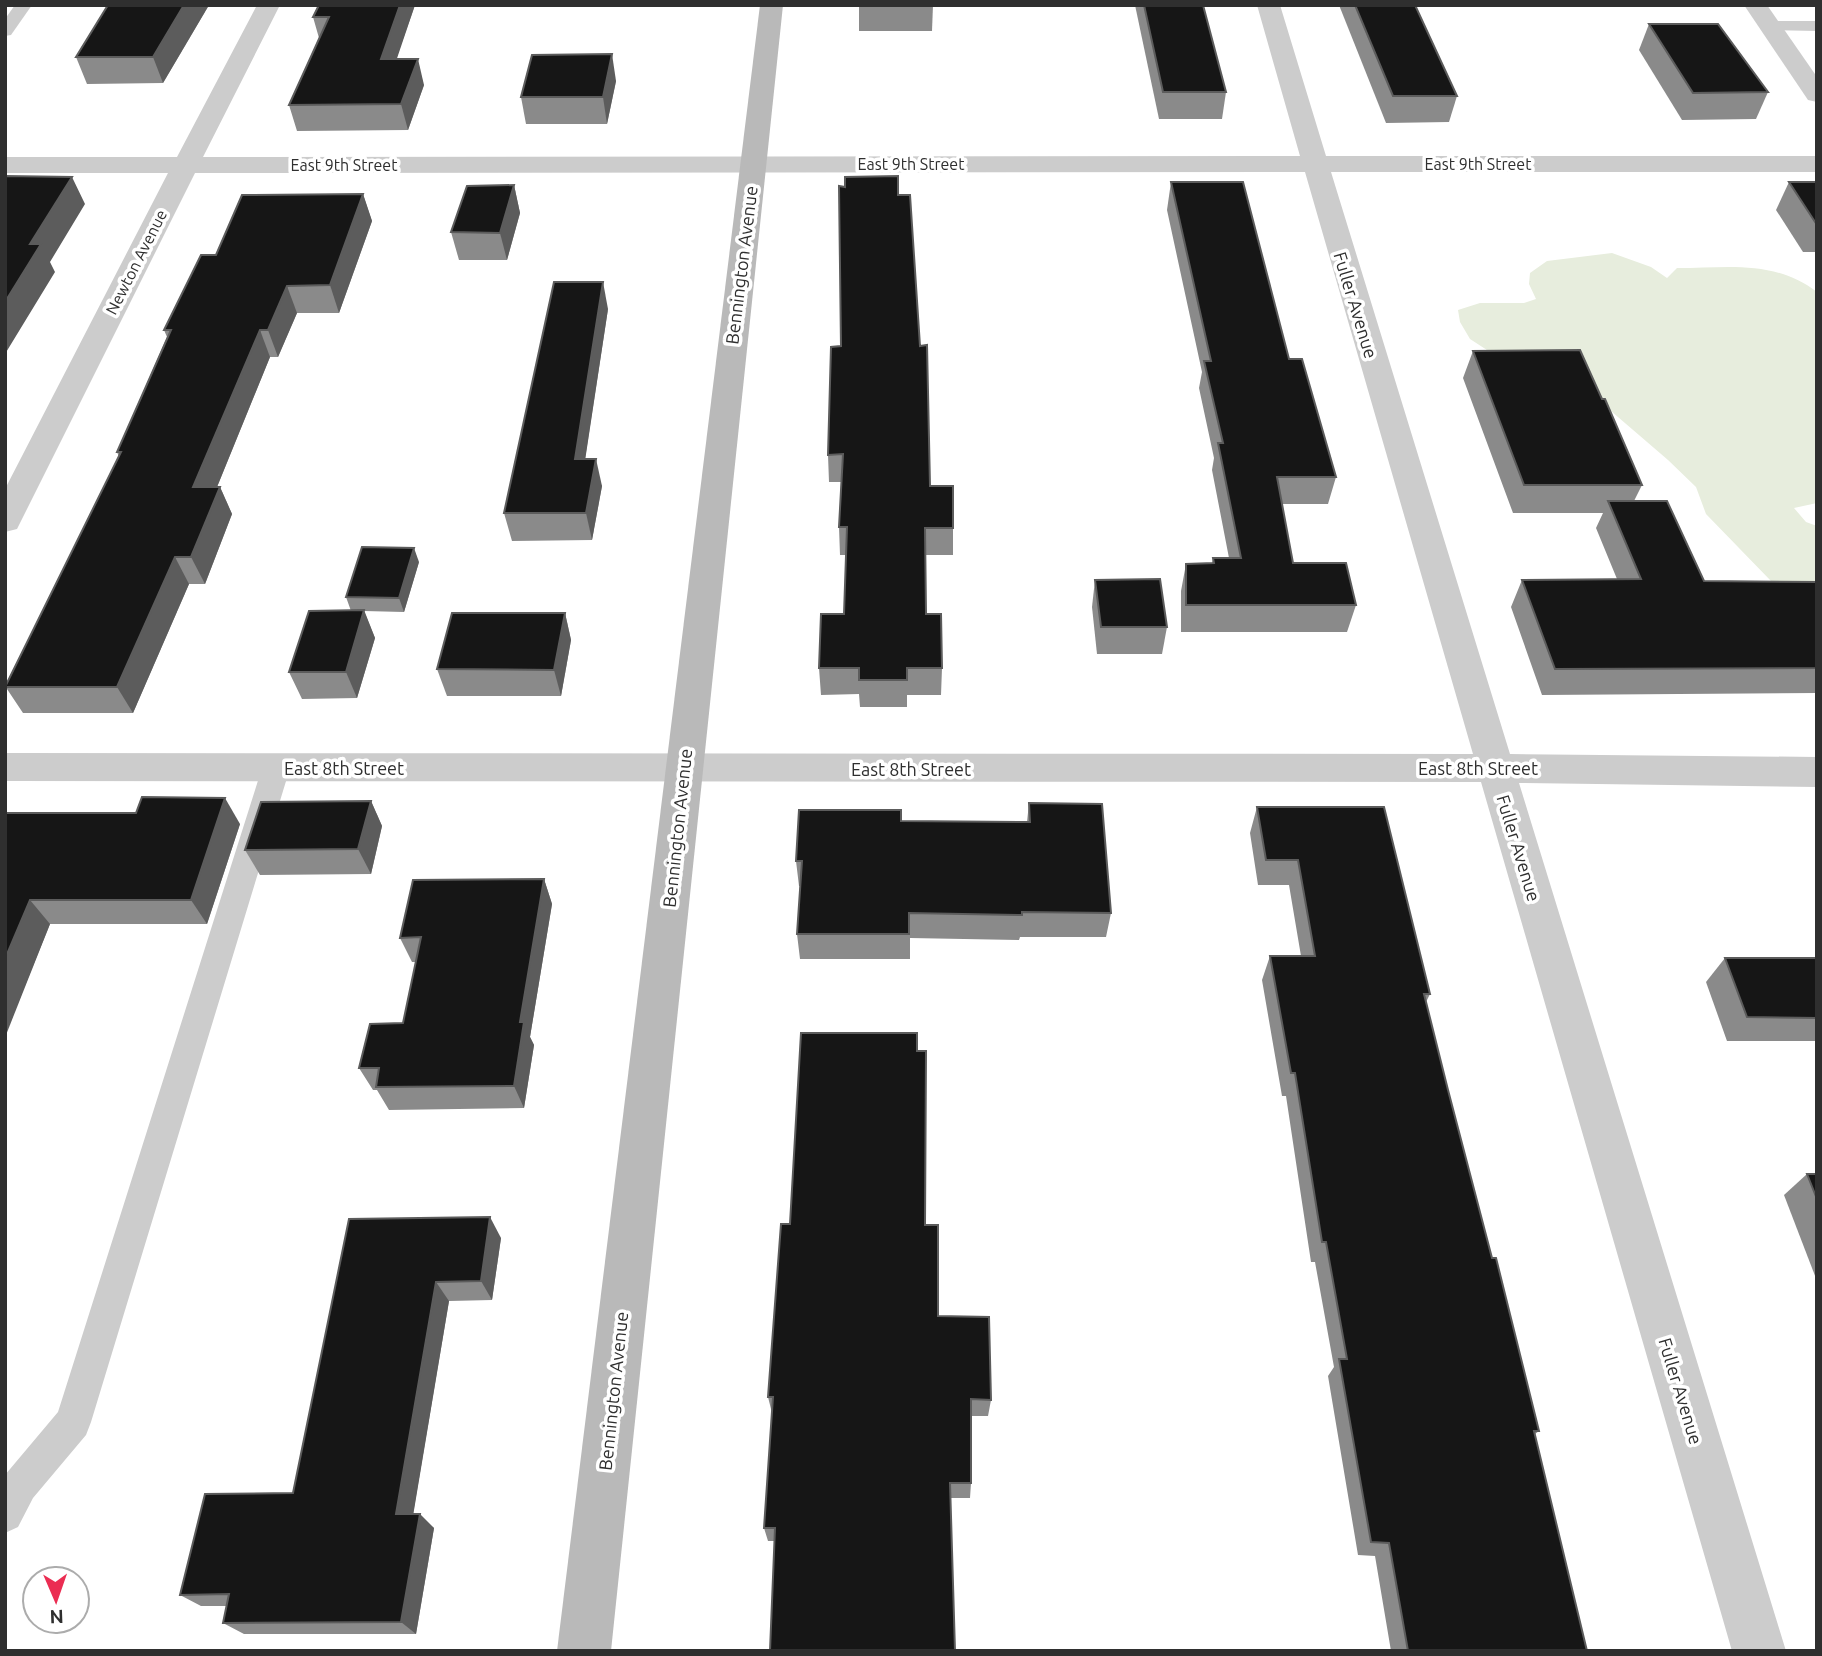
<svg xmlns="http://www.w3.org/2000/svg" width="1822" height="1656" font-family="Ubuntu,sans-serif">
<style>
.green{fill:#e7eddd}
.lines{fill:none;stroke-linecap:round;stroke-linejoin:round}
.lane{fill:#ccc;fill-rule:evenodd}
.street{fill:#ccc;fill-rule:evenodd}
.secondary{fill:#b9b9b9;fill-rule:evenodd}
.wall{fill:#8a8a8a}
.shaded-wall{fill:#5c5c5c}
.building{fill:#161616;stroke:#5c5c5c;stroke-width:2}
.labels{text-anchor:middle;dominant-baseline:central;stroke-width:7;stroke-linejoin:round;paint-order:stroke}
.far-street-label{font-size:16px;fill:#2f2f2f;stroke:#fff}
.street-label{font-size:18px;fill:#2f2f2f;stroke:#fff}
</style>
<rect width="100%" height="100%" fill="#fff"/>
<path class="green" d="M1612,253L1651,267L1667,278L1677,268C1727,268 1773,259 1817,292V503L1794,508L1806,522L1817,526V596L1771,581L1706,514L1696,487L1668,460L1604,405L1507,363L1470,339L1460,322L1458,310L1480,303H1524L1536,299L1529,284L1530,273L1547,261Z"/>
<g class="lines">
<g class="lane">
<path d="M15,5H32L11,35L5,36V19Z"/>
<path d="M1769,21H1817V31L1763,30L1760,26Z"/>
<path d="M276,757L286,761L290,768L91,1422L86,1435L33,1498L18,1527L5,1533V1475L58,1412L262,768L266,761Z"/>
</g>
<g class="street">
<path d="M257,5H280L203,157L1300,156L1257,5H1280L1326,156H1817V172H1331L1510,754L1817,757V787L1519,783L1786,1651H1732L1481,782L5,781V753L1473,754L1305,172L195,173L17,529L5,532V489L168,173H5V157H177Z"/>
<path d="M1744,5H1767L1817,77V102L1808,100Z"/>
</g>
<path class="secondary" d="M760,5H783L611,1651H557Z"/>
</g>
<g class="wall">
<path d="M209,5L163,83L87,84L76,57Z"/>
<path d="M318,5H415L396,59L424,85L408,130L297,131L289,105L319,38L313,17Z"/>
<path d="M859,5H933L932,31H859Z"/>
<path d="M1135,5H1203L1226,92L1222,119H1159Z"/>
<path d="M1339,5H1415L1457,96L1449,122L1386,123Z"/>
<path d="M1649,24L1768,92L1756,119L1682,120L1639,50Z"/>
<path d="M616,81L607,124H526L521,97Z"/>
<path d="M1171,182L1289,359L1336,477L1328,504H1282L1293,563L1356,605L1347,632H1181V591L1186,564L1212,563L1213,558H1229L1212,470L1214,458L1199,388L1202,372L1167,210Z"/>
<path d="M1789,182H1817V252H1803L1776,210Z"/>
<path d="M514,185L520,213L507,260H459L451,232Z"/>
<path d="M363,194L372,221L339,313H297L278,357H270L217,487H220L232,514L205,584H189L133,713H23L5,686L119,457L117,452L167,337L164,330L216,255Z"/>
<path d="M898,195L930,486L953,528V555H925L926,614L942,668L941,695H907V707H860L859,694L821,695L819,668L844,614L846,555H840L839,527L841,482H829L828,455L841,346Z"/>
<path d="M608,309L585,459L602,486L592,540L512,541L504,513Z"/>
<path d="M1473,351L1642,485L1634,501L1704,581L1817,582V693L1542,695L1511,607L1522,580L1617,579L1596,528L1603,513H1513L1463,378Z"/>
<path d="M419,562L404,612L364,611L375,638L357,698L302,699L289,672L351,611L346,597Z"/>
<path d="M1095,580L1167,627L1162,654H1097L1092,607Z"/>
<path d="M565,613L571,640L561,696H447L437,669Z"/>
<path d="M371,801L382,826L371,874L260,875L245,850Z"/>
<path d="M1029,803L1111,913L1106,937H1020L1019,940L910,938V959H800L797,934L800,886H799L796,861L901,821L1027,822Z"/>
<path d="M1257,807L1430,994L1426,1002L1448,1090L1492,1258L1539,1431L1535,1434L1587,1651H1391L1375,1556L1358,1555L1328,1376L1334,1367L1315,1262H1311L1286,1096H1282L1262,980L1270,956H1301L1289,885H1258L1250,833Z"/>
<path d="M5,813L240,824L207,924H50L5,1035Z"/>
<path d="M544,879L552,904L530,1037L534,1045L524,1108L389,1110L377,1090H373L359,1068L403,1023L416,962H412L400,938Z"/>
<path d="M1725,958H1817V1041H1727L1706,982Z"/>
<path d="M917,1051L925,1225L938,1316L991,1400L988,1416H971V1483L970,1498H950L774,1541H768L764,1528L772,1413L768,1397L790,1224Z"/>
<path d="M1807,1174H1817V1281L1784,1195Z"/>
<path d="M349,1219L501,1238L492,1300L449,1301L413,1514L434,1528L416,1634H244L223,1623L227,1606H201L180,1595L293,1493Z"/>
</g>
<g class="shaded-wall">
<path d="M184,5H209L163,83L153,57Z"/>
<path d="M400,5H415L388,85L381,59Z"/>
<path d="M612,54L616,81L607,124L603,97Z"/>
<path d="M418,59L424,85L408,130L401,104Z"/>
<path d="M72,177L85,204L50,262L55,272L5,354V302L30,244Z"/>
<path d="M514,185L520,213L507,260L500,233Z"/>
<path d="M363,194L372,221L339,313L330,285Z"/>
<path d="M603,282L608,309L581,487L575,459Z"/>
<path d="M287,286L297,313L278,357L268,330Z"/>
<path d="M260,330L270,357L206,514L193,487Z"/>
<path d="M596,459L602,486L592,540L586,513Z"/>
<path d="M220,487L232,514L205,584L191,557Z"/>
<path d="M414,548L419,562L404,612L399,598Z"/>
<path d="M175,557L189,584L133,713L117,687Z"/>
<path d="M364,610L375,638L357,698L346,672Z"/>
<path d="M565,613L571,640L561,696L554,670Z"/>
<path d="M225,798L240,824L207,924L191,900Z"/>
<path d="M371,801L382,826L371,874L358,849Z"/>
<path d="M544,879L552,904L530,1037L534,1045L524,1108L514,1086L520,1022Z"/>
<path d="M30,900L50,924L6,1035L5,959Z"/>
<path d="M490,1217L501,1238L492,1300L481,1281Z"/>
<path d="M436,1282L449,1301L411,1528L396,1514Z"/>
<path d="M420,1514L434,1528L416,1634L401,1622Z"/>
</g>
<g class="building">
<path d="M108,5H184L153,57H76Z"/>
<path d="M319,5H400L381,59H418L401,104L289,105L329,17H313Z"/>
<path d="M1144,5H1203L1226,92H1163Z"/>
<path d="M1355,5H1415L1457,96H1393Z"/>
<path d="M1649,24H1718L1768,92L1693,93Z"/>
<path d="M612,54L603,97H521L532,55Z"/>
<path d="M5,176L72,177L30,244H41L5,302Z"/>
<path d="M898,176V195H910L920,346L927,345L930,486H953V528H925L926,614H941L942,668H907V680H859V668H819L821,614H844L847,527H839L843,454L828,455L831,347L841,346L839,186L845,187V177Z"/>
<path d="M1171,182H1243L1289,359H1302L1336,477H1277L1293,563H1346L1356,605H1186V564L1214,563L1213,558H1241L1218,443H1223L1204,361H1211Z"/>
<path d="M1789,182H1817V225Z"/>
<path d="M514,185L500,233L451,232L467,186Z"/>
<path d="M363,194L330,285L287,286L268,330H260L193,487H220L191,557H175L117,687H5L121,452H117L171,330H164L201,255H216L242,195Z"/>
<path d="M554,282H603L575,459H596L586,513H504Z"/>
<path d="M1580,350L1602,399H1605L1642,485H1524L1473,351Z"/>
<path d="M1608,501H1667L1704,581L1817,582V668L1555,669L1522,580L1641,579Z"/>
<path d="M362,547L414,548L399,598L346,597Z"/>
<path d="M1160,579L1167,627H1101L1095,580Z"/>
<path d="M364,610L346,672H289L309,611Z"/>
<path d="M452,613H565L554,670L437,669Z"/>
<path d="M142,797L225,798L191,900H30L5,959V813H136Z"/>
<path d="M371,801L358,849L245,850L261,802Z"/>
<path d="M1029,803L1102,804L1111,913L1022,912V915L909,913V934H797L802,861H796L799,810H901V821L1030,822Z"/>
<path d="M1257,807H1384L1430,994H1424L1448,1090L1492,1258H1496L1539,1431H1534L1587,1651H1408L1389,1543L1371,1542L1339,1359H1347L1326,1242H1322L1295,1073H1291L1270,956H1315L1298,860H1266Z"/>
<path d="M544,879L520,1022H524L514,1086L376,1087L379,1068H359L370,1024L403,1023L421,937L400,938L413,880Z"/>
<path d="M1725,958H1817V1018L1747,1017Z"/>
<path d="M801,1033H917V1051H926L925,1225H938V1316L989,1317L991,1400L971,1399V1483H950L955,1651H770L775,1528H764L773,1397H768L781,1224H790Z"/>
<path d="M1807,1174H1817V1199Z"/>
<path d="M490,1217L481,1281L436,1282L396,1514H420L401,1622L223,1623L229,1594L180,1595L205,1494L293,1493L349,1219Z"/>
</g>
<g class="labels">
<g class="far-street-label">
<text x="911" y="164">East 9th Street</text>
<text x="1478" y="164">East 9th Street</text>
<text x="344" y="165">East 9th Street</text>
<text transform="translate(136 262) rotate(-63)">Newton Avenue</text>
</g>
<g class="street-label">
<text transform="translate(741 265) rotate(-83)">Bennington Avenue</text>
<text transform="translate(1356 305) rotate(73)">Fuller Avenue</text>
<text x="344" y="768">East 8th Street</text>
<text x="1478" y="768">East 8th Street</text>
<text x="911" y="769">East 8th Street</text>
<text transform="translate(677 828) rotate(-84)">Bennington Avenue</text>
<text transform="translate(1519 848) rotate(73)">Fuller Avenue</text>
<text transform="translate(613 1391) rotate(-84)">Bennington Avenue</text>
<text transform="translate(1681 1391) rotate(73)">Fuller Avenue</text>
</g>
</g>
<rect width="1822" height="1656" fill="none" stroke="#2f2f2f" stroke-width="14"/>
<g transform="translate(56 1600) rotate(178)"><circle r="33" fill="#ffffff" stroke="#acacac" stroke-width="2"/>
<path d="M0-5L12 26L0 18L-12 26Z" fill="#eb2d52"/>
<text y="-10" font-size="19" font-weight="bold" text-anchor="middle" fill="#2f2f2f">N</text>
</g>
</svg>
